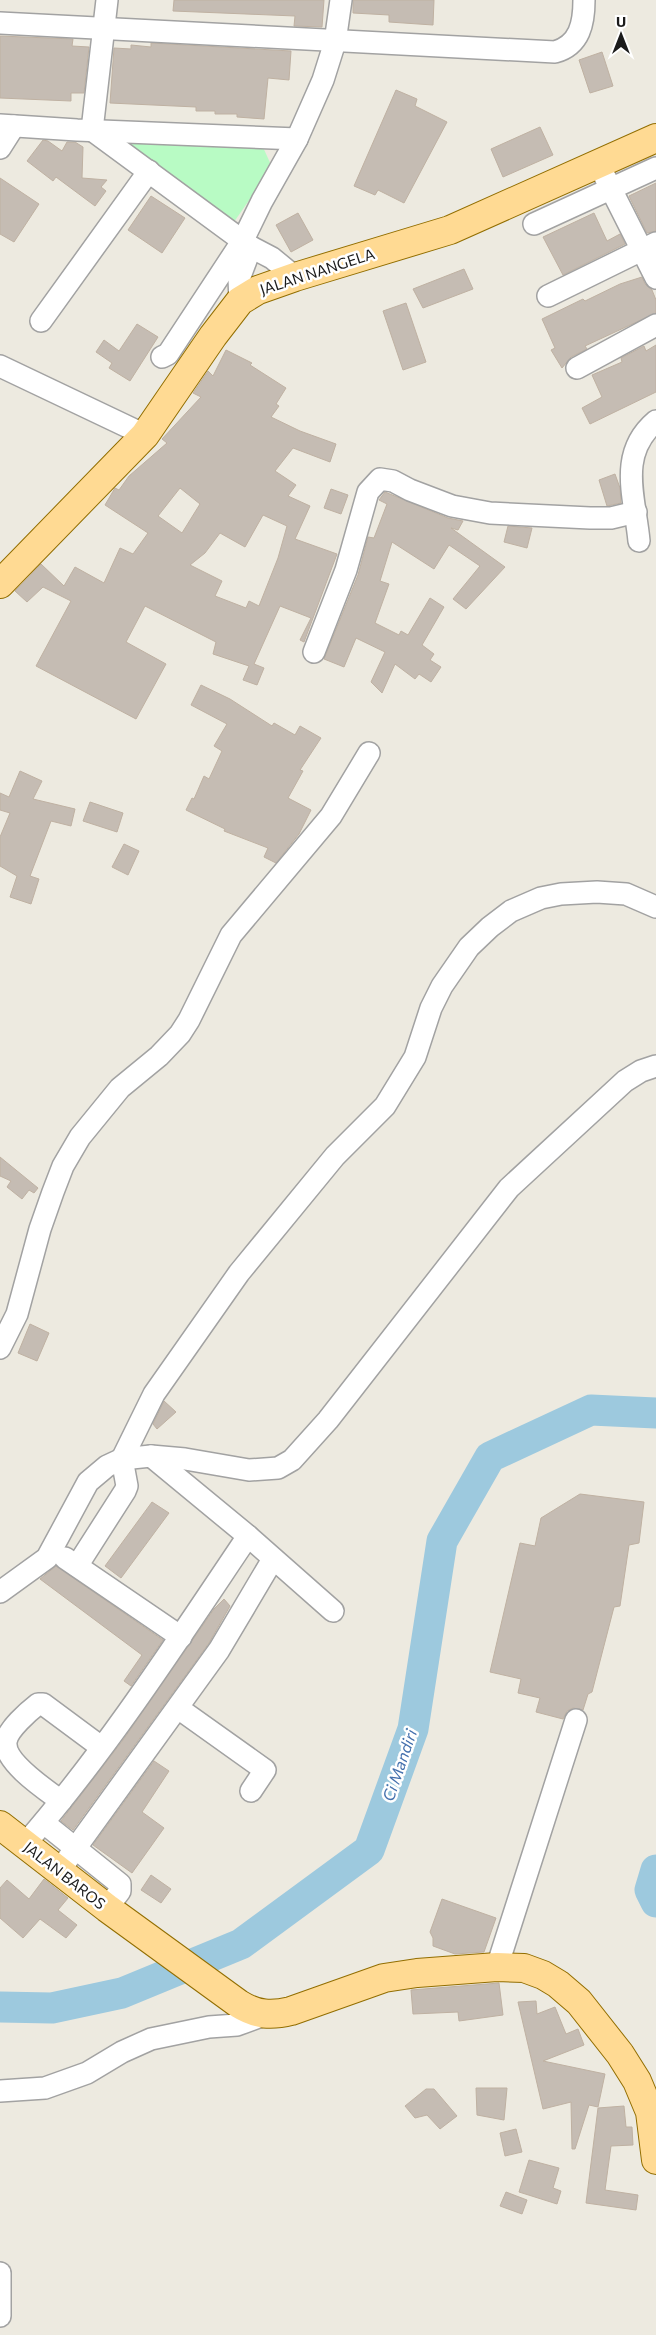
<svg xmlns="http://www.w3.org/2000/svg" width="656" height="2335" font-family="Commissioner,sans-serif">
<style>
.park{fill:#b8fbc4}
.lines{fill:none;stroke-linecap:round;stroke-linejoin:round}
.river{stroke:#9dc9de;stroke-width:31}
.building{fill:#c5bcb3;stroke:#bfb1a2;fill-rule:evenodd}
.minor-casing{stroke:#a2a2a2;stroke-width:24}
.major-casing{stroke:#926e00;stroke-width:30}
.minor{stroke:#fff;stroke-width:21}
.major{stroke:#ffda93;stroke-width:28}
.labels{text-anchor:middle;dominant-baseline:central;stroke-width:5;stroke-linejoin:round;paint-order:stroke}
.street-label{font-size:15px;fill:#1b1b1b;stroke:#fff}
.water-label{font-size:16px;font-style:italic;fill:#4470ad;stroke:#fff}
</style>
<rect width="100%" height="100%" fill="#edeae0"/>
<path class="park" d="M115,142L262,145L272,167L234,222Z"/>
<g class="lines">
<g class="river">
<path d="M656,1870L650,1890L656,1902"/>
<path d="M0,2007L52,2008L122,1993L241,1944L369,1850L413,1729L442,1541L490,1457L591,1410L656,1413"/>
</g>
</g>
<g class="building">
<path d="M174,0H324L322,27L294,26L295,16L173,11Z"/>
<path d="M353,0H434L433,25L389,22V15L353,13Z"/>
<path d="M0,36L73,39L72,46L89,47L84,93H71V101L0,98Z"/>
<path d="M151,43L291,51L289,80L268,78L264,119L237,117V114H215V111H196V107L110,103L114,48L131,49V45L151,47Z"/>
<path d="M602,52L613,86L590,93L579,60Z"/>
<path d="M396,90L417,99L415,106L447,122L404,203L378,190L375,195L354,186Z"/>
<path d="M540,127L553,155L503,177L491,149Z"/>
<path d="M43,140L48,141L62,151L67,142H75L83,147L82,178L107,180L101,187L106,191L95,206L56,177L53,181L27,161Z"/>
<path d="M0,178L39,204L14,242L0,234Z"/>
<path d="M656,183V231L647,233L629,196Z"/>
<path d="M151,196L185,218L162,253L128,230Z"/>
<path d="M298,213L313,240L291,252L276,225Z"/>
<path d="M594,213L607,241L620,234L625,244L563,275L543,237Z"/>
<path d="M464,269L473,289L423,308L413,289Z"/>
<path d="M642,277L645,284L652,290L656,300V313L585,346L587,349L571,357L562,368L551,350L555,348L542,319L583,299L585,301L620,284Z"/>
<path d="M406,303L426,362L403,370L383,311Z"/>
<path d="M137,324L158,337L130,381L109,368L112,363L96,352L104,340L119,351Z"/>
<path d="M656,345V392L590,424L582,408L602,397L592,375L622,362L621,358L644,346L646,351Z"/>
<path d="M226,350L252,363L250,365L286,388L276,404L279,406L271,417L300,431L336,444L330,462L293,448L275,471L296,485L288,496L310,506L295,539L337,554L304,642L300,640L311,618L280,606L254,664L264,668L257,685L243,680L249,666L213,654L216,642L145,606L126,642L166,664L136,719L36,666L71,601L43,587L27,602L15,591L41,564L64,586L75,567L104,583L120,548L133,554L148,533L105,505L115,488L119,490L129,476L167,443L162,439L201,397L193,393L208,371L213,376ZM180,488L200,504L182,533L158,516ZM263,515L287,526L278,558L259,606L249,601L246,608L215,596L222,581L190,565L205,553L220,533L245,547Z"/>
<path d="M615,474L620,488L621,503L607,506L599,480Z"/>
<path d="M331,489L348,495L341,514L324,508Z"/>
<path d="M385,492L448,518L463,521L458,530L451,528L505,567L466,609L453,599L480,566L449,545L434,569L392,542L380,581L389,584L375,623L399,635L401,631L408,635L430,598L444,607L422,645L434,654L430,660L441,667L431,682L419,674L415,679L395,664L382,693L371,682L385,652L356,638L344,667L324,659L358,575L368,537L374,538L387,504L379,500Z"/>
<path d="M508,526L532,528L527,548L504,542Z"/>
<path d="M201,685L230,699L272,726L274,723L295,735L300,726L321,738L300,770L303,771L288,798L311,810L299,834L276,863L264,857L268,848L224,831L225,829L186,810L192,798L194,799L204,776L209,779L222,751L214,746L227,724L191,705Z"/>
<path d="M20,771L42,781L33,799L75,809L71,826L51,821L30,876L39,879L31,904L10,897L17,876L0,866V837L10,813L0,810V793L9,797Z"/>
<path d="M90,802L123,813L117,832L83,821Z"/>
<path d="M124,844L139,851L128,875L112,867Z"/>
<path d="M0,1157L38,1188L34,1193L29,1190L22,1199L7,1187L11,1181L0,1176Z"/>
<path d="M30,1324L49,1333L37,1361L18,1353Z"/>
<path d="M164,1401L176,1412L157,1429L153,1424Z"/>
<path d="M580,1494L644,1502L639,1543L629,1545L620,1606L614,1607L592,1692L588,1694L583,1710L573,1708L567,1711L563,1719L536,1712L540,1698L518,1693L521,1679L490,1672L520,1543L535,1546L541,1518Z"/>
<path d="M152,1502L169,1513L121,1578L105,1566Z"/>
<path d="M56,1566L163,1640L131,1686L124,1681L142,1655L40,1579Z"/>
<path d="M224,1599L230,1606L209,1643L73,1830L61,1821L123,1740L214,1609Z"/>
<path d="M154,1761L169,1771L142,1812L164,1828L132,1873L93,1845Z"/>
<path d="M151,1875L171,1889L161,1903L141,1890Z"/>
<path d="M44,1879L68,1898L58,1910L77,1925L66,1938L40,1919L23,1938L0,1918V1888L7,1880L29,1899Z"/>
<path d="M442,1899L496,1918L484,1952L455,1954L433,1946V1938L430,1932Z"/>
<path d="M499,1983L503,2015L459,2021L458,2012L413,2014L411,1990Z"/>
<path d="M536,2001L537,2014L555,2007L566,2034L578,2029L584,2045L543,2061L605,2074L598,2107L589,2105L575,2149H572L571,2102L543,2109L518,2002Z"/>
<path d="M476,2088H507L504,2120L477,2115Z"/>
<path d="M426,2089H434L457,2116L440,2129L427,2115L415,2118L405,2106Z"/>
<path d="M624,2106L626,2127H632L633,2145L611,2146L605,2190L638,2195L636,2210L586,2203L598,2108Z"/>
<path d="M516,2129L522,2152L505,2156L500,2133Z"/>
<path d="M529,2160L559,2168L553,2188L561,2191L557,2204L519,2192Z"/>
<path d="M506,2192L527,2200L522,2214L500,2206Z"/>
</g>
<g class="lines">
<g class="minor-casing">
<g id="minor">
<path d="M107,0L92,130L251,247L272,258L295,277"/>
<path d="M0,23L555,52C580,45 584,23 584,0"/>
<path d="M0,125L77,130L297,139"/>
<path d="M0,148L14,126"/>
<path d="M605,177L656,278"/>
<path d="M534,224L656,168"/>
<path d="M548,296L656,243"/>
<path d="M240,301L239,279L251,247"/>
<path d="M41,321L149,171"/>
<path d="M162,357L168,354L243,240L262,201L297,139L323,80L335,42L341,0"/>
<path d="M0,366L145,435"/>
<path d="M577,368L656,325"/>
<path d="M639,541C635,497 617,454 656,421"/>
<path d="M314,652L346,570L368,492L380,479L393,481L410,490L452,506L490,513L590,518H611L636,512"/>
<path d="M0,1348L17,1314L40,1229L53,1192L63,1166L80,1137L120,1088L159,1056L180,1034L189,1020L231,935L331,816L369,753"/>
<path d="M151,1456L248,1536L333,1611"/>
<path d="M65,1558L181,1637"/>
<path d="M77,1566L125,1491L127,1486L122,1459L154,1394L239,1273L335,1156L385,1106L415,1057L431,1008L442,986L469,947L490,927L511,911L541,898L561,894L597,892L626,894L656,907"/>
<path d="M0,1592L47,1558L88,1482L107,1466L122,1459L151,1456L185,1459L249,1470L278,1468L292,1460L328,1420L509,1188L625,1081L641,1071L656,1066"/>
<path d="M178,1708L265,1770L251,1791"/>
<path d="M61,1801C46,1790 4,1762 6,1742C7,1730 29,1711 38,1704H43L101,1747"/>
<path d="M44,1823L120,1884V1891L107,1908"/>
<path d="M25,1844C107,1750 178,1640 248,1536"/>
<path d="M59,1871L219,1650L273,1559"/>
<path d="M497,1967L576,1720"/>
<path d="M0,2091L45,2088L87,2073L122,2052L151,2039L209,2027L237,2025L264,2015"/>
<path d="M0,2273V2316"/>
</g>
</g>
<g class="major-casing">
<g id="major">
<path d="M0,584L145,435L213,336L240,301L258,290L295,277L450,230L656,138"/>
<path d="M0,1825L107,1908L239,2004C257,2015 271,2016 291,2011L384,1978L417,1973L497,1967L524,1968L543,1975L558,1984L579,2002L620,2054L637,2081L650,2112L656,2160"/>
</g>
</g>
<use href="#minor" class="minor"/>
<use href="#major" class="major"/>
</g>
<g class="labels">
<g class="street-label">
<text transform="translate(317 271) rotate(-18)">JALAN NANGELA</text>
<text transform="translate(65 1875) rotate(38)">JALAN BAROS</text>
</g>
<g class="water-label">
<text transform="translate(399 1765) rotate(-71)">Ci Mandiri</text>
</g>
</g>
<g transform="translate(621 35)" stroke="#ffffff" stroke-width="4" paint-order="stroke">
<path d="M0-4L9 19L0 12L-9 19Z" fill="#1b1b1b"/>
<text y="-8" font-size="14" font-weight="bold" text-anchor="middle" fill="#1b1b1b">U</text>
</g>
</svg>
